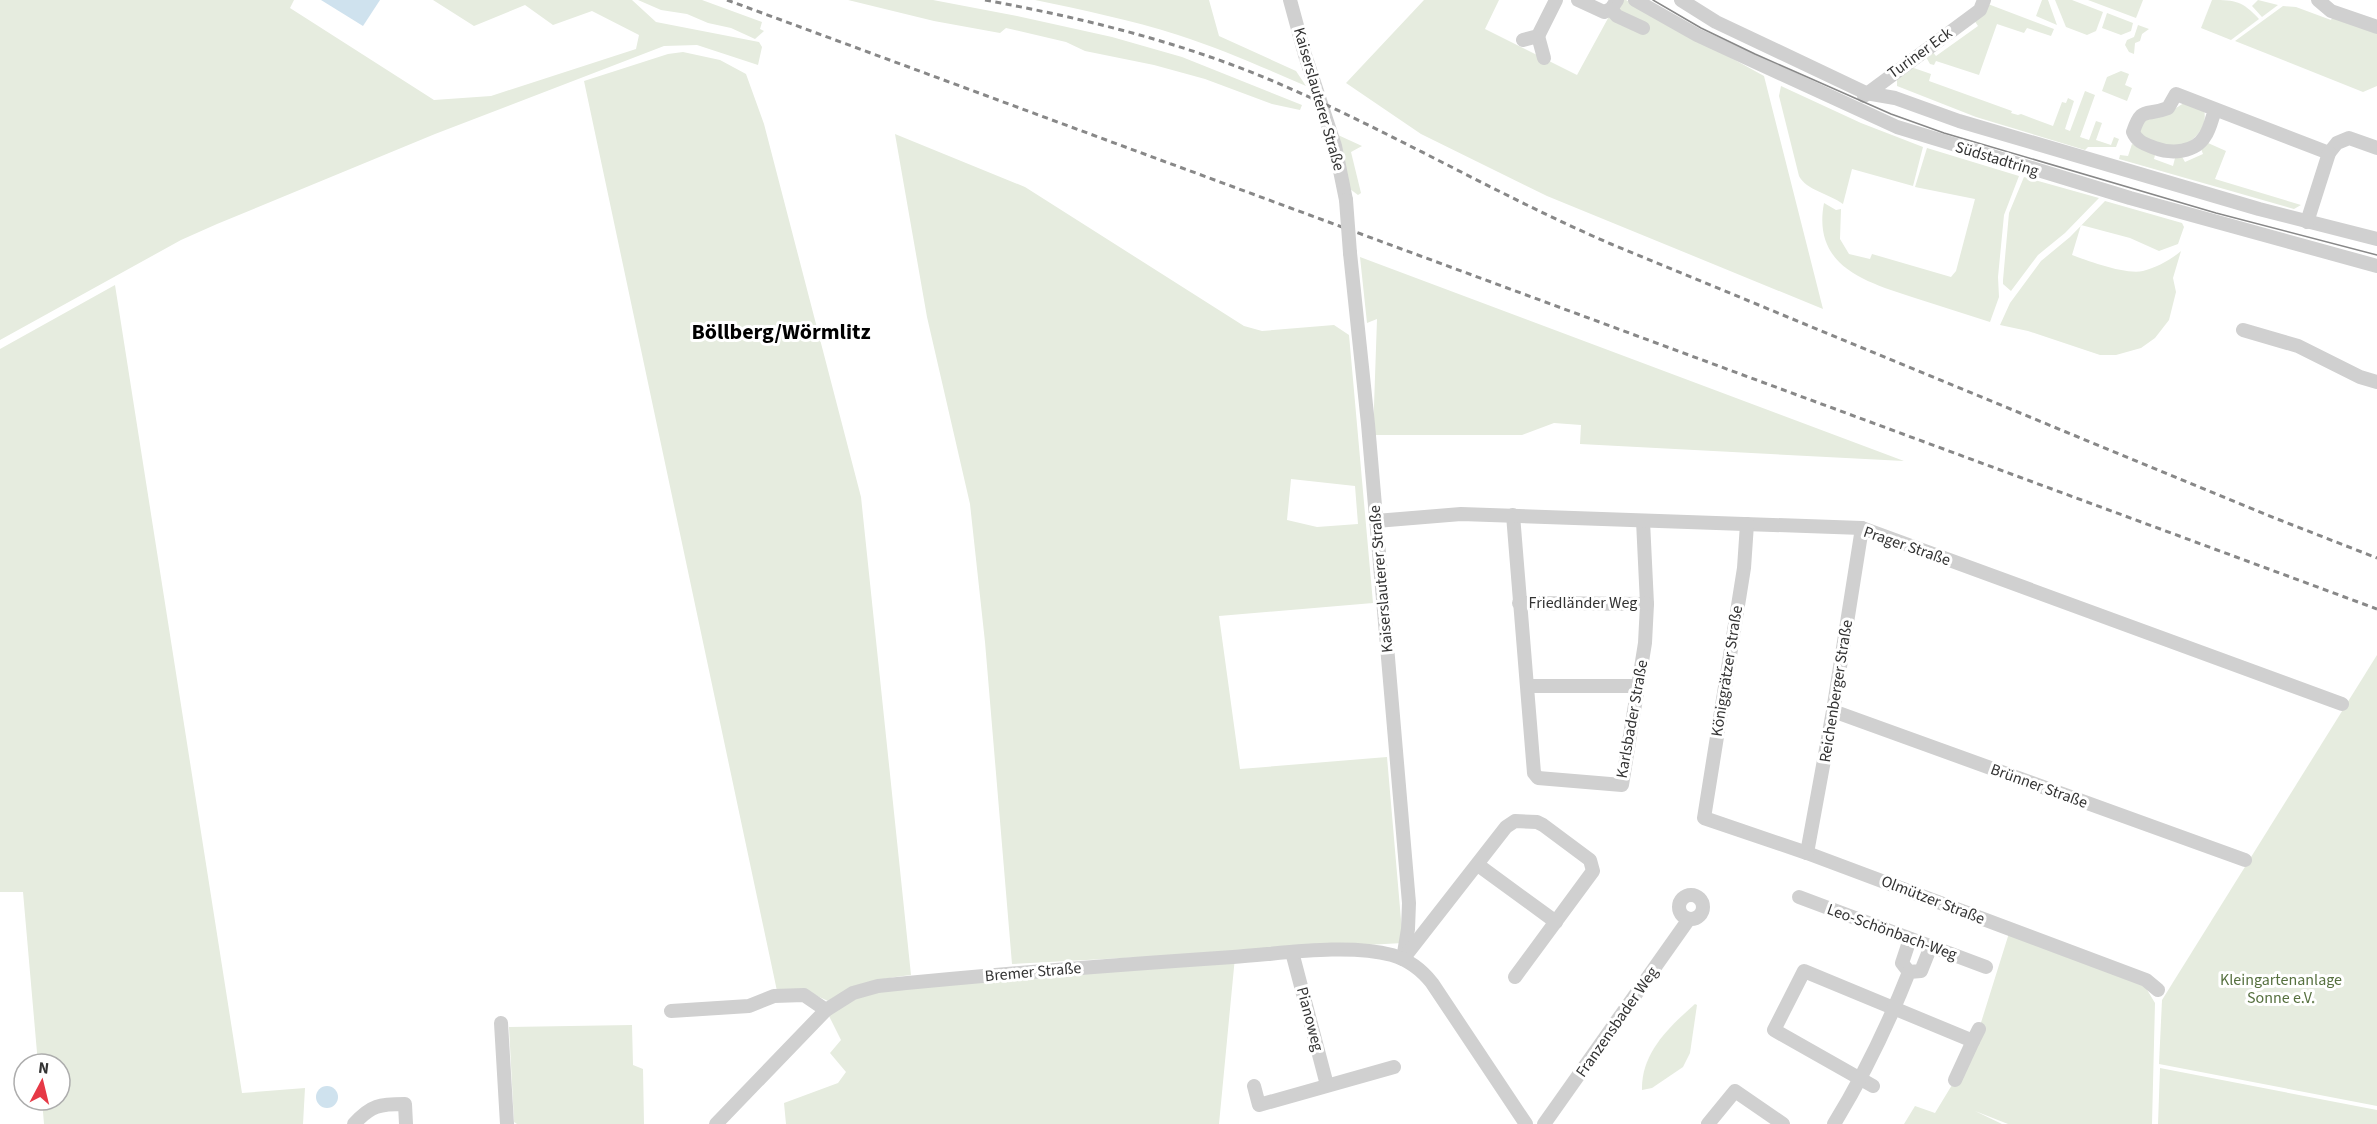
<svg xmlns="http://www.w3.org/2000/svg" width="2377" height="1124" font-family="'Source Sans 3',sans-serif">
<style>
.green{fill:#e6ecdf;fill-rule:evenodd}
.water{fill:#cfe2ee}
.lines{fill:none;stroke-linecap:round;stroke-linejoin:round}
.minor{stroke:#d0d0d0;stroke-width:14}
.tram{stroke:#888;stroke-width:1.5}
.rail{stroke:#888;stroke-width:3;stroke-dasharray:6 4.5;stroke-linecap:butt}
.minor-bridge{stroke:#d0d0d0;stroke-width:14}
.labels{text-anchor:middle;dominant-baseline:central;stroke-width:6;stroke-linejoin:round;paint-order:stroke}
.street-label{font-size:16px;fill:#333;stroke:#fff}
.park-label{font-size:16px;fill:#56703f;stroke:#fff}
.district-label{font-size:22px;font-weight:bold;fill:#000;stroke:#fff}
</style>
<rect width="100%" height="100%" fill="#fff"/>
<g class="green">
<path d="M0,0H294L290,8L434,100L491,96L636,49L639,35L592,11L553,25L525,5L474,26L433,0H632L656,22L759,42L762,47L758,65L697,45L664,46L435,134L217,224L181,240L0,340Z"/>
<path d="M638,0H702L762,22L760,29L764,31L755,39L731,28L708,23L687,14L661,10Z"/>
<path d="M848,0H933L1017,16L1112,37L1182,57L1302,105L1300,110L1272,104L1205,79L1154,65L1085,51L1066,42L1006,28L1000,33L934,21Z"/>
<path d="M1035,0H1209L1219,36L1296,71L1306,86C1264,68 1222,49 1178,35C1131,20 1083,10 1035,0Z"/>
<path d="M1424,0H1499L1485,29L1577,75L1618,0H1626L1764,76L1823,309L1547,196L1421,134L1346,83Z"/>
<path d="M2042,0H2048L2057,25L2036,16Z"/>
<path d="M2055,0H2072L2103,12L2096,31L2087,35L2066,27Z"/>
<path d="M2088,0H2143L2136,18Z"/>
<path d="M2212,0C2236,0 2242,1 2259,19L2231,40L2201,28Z"/>
<path d="M2258,0L2278,5L2262,17L2252,6Z"/>
<path d="M1988,4L2054,29L2051,36L2027,28L2024,33L1997,24L1979,75L1936,61L1934,65L1930,64L1926,57L1932,51L1936,56L1978,26L1974,20Z"/>
<path d="M2283,6L2296,7L2331,20L2333,16L2377,31V86L2363,92L2235,41Z"/>
<path d="M2107,13L2133,23L2131,31L2121,35L2102,28Z"/>
<path d="M2138,25L2149,29L2142,34L2140,41L2135,43L2134,54L2129,52L2125,45L2127,40L2134,37Z"/>
<path d="M683,52L720,60L746,74L764,124L861,497L911,975C878,979 857,983 828,1001L802,989L777,991L584,81L668,54Z"/>
<path d="M1911,67L1931,74L1929,81L2012,111L2011,113L2018,115L2021,114L2053,126L2062,102L2066,103L2068,98L2074,101L2065,129L2070,131L2085,91L2095,95L2080,137L2089,140L2096,121L2102,123L2096,140L2111,145L2114,137L2119,139L2116,147H2088L2085,150L1976,117L1897,86V78Z"/>
<path d="M2121,71L2129,74L2125,85L2132,88L2127,101L2102,91L2107,77Z"/>
<path d="M1781,86L1861,123L1923,147L1913,186L1852,169L1843,204C1830,194 1806,190 1799,176L1779,96Z"/>
<path d="M2187,101L2204,110C2209,129 2189,149 2170,146C2161,145 2151,140 2142,137L2138,126L2142,117L2165,115Z"/>
<path d="M895,134L1025,187L1244,326L1262,331L1334,325L1349,335L1373,603L1219,616L1240,769L1387,757L1403,943L1012,964L985,642L970,504L927,317ZM1291,479L1355,486L1358,524L1317,527L1287,520Z"/>
<path d="M1338,135L1362,146L1351,152L1361,193L1358,195L1350,189Z"/>
<path d="M2208,143L2226,151L2215,179L2301,205L2294,209L2119,159L2120,155L2128,156L2132,144L2156,151L2154,159L2173,166L2175,158L2181,155L2185,162L2203,154L2200,146Z"/>
<path d="M1927,148L2019,176L2004,215L1998,277L1999,297L1990,322C1965,314 1940,306 1915,298C1866,282 1812,267 1824,203L1836,210L1841,209L1840,239L1849,254L1870,259L1872,254L1951,277L1956,271L1975,199L1915,187Z"/>
<path d="M2024,177L2099,198L2065,233L2038,255L2011,291L2003,284V280L2009,213Z"/>
<path d="M2105,201L2182,223L2184,227L2178,244L2159,251L2130,238L2081,225L2072,255C2088,261 2126,275 2143,271C2155,268 2171,260 2181,251L2173,278L2176,292L2169,320L2155,338L2141,348L2116,355H2100L2028,331L2000,325L2010,303L2041,261L2070,237Z"/>
<path d="M1360,257L1904,461L1580,444L1581,425L1554,423L1522,435H1373L1377,319L1367,323Z"/>
<path d="M115,285L242,1093L305,1088L303,1124H44L42,1100H60V1064H38L23,892H0V349Z"/>
<path d="M2377,655V1106L2159,1064L2162,1000Z"/>
<path d="M2010,930L2143,983L2155,1003L2152,1124H2008L1975,1111L2002,1124H1904L1915,1106L1935,1113L1955,1080L1979,1029Z"/>
<path d="M1235,957L1219,1124H786L784,1103L838,1083L846,1072L830,1053L841,1040L826,1010L853,993Z"/>
<path d="M1695,1004L1697,1005L1690,1053L1683,1067L1652,1088L1642,1090C1641,1053 1669,1027 1695,1004Z"/>
<path d="M632,1025L633,1065L643,1069L644,1124H517L514,1122L509,1027Z"/>
<path d="M2160,1068L2377,1110V1124H2158Z"/>
</g>
<g class="water">
<path d="M321,0H380L363,26Z"/>
<circle cx="327" cy="1097" r="11"/>
</g>
<g class="lines">
<g class="minor">
<path d="M1290,0L1305,55L1335,146L1346,200"/>
<path d="M1578,0L1604,12L1611,9L1617,0"/>
<path d="M1635,0L1697,35L1897,127L2130,198L2377,266"/>
<path d="M1681,0L1716,22L1866,93L1895,98L1959,121L2259,209L2377,239"/>
<path d="M2318,0L2331,11L2377,27"/>
<path d="M1611,9L1617,16L1643,28"/>
<path d="M1538,36L1544,58"/>
<path d="M1523,40L1538,36L1556,0"/>
<path d="M1864,96L1980,10L1984,0"/>
<path d="M2215,110C2212,118 2210,129 2205,136C2195,153 2171,154 2155,148C2145,144 2137,142 2133,132C2142,105 2146,117 2168,108L2176,94L2329,153L2337,143L2349,138L2377,148"/>
<path d="M2307,222L2329,153"/>
<path d="M1350,253L1368,424L1409,903L1408,929L1403,959"/>
<path d="M2243,330L2298,346L2360,377L2377,382"/>
<path d="M1513,515L1534,773L1538,778L1622,785L1645,643L1647,604L1643,521"/>
<path d="M1376,521L1461,514L1862,528L2342,704"/>
<path d="M1747,524L1744,568L1704,818L1807,853L2146,980L2158,990"/>
<path d="M1519,603L1647,604"/>
<path d="M1528,686H1638"/>
<path d="M1833,711L2245,860"/>
<path d="M1807,853L1833,711L1862,528"/>
<path d="M1478,865L1556,922"/>
<circle cx="1691" cy="907" r="12"/>
<path d="M1799,897L1986,967"/>
<path d="M1292,952L1327,1085"/>
<path d="M1403,959L1506,827L1515,821L1537,822L1543,825L1590,860L1593,871L1515,977"/>
<path d="M1909,972L1902,963L1910,939"/>
<path d="M671,1011L749,1006L774,996L804,995L826,1010"/>
<path d="M501,1023L507,1124"/>
<path d="M1955,1080L1973,1041"/>
<path d="M1254,1086L1259,1105L1394,1067"/>
<path d="M1873,1086L1774,1030L1804,971L1973,1041L1979,1029"/>
<path d="M354,1124C371,1105 380,1104 405,1104L406,1124"/>
<path d="M716,1124L826,1010L853,993L878,986C996,974 1114,965 1233,957C1280,954 1346,943 1392,955C1409,960 1421,969 1432,983L1526,1124"/>
<path d="M1544,1124L1689,919"/>
<path d="M1708,1124L1735,1091L1783,1124"/>
<path d="M1834,1124C1864,1075 1888,1025 1909,972L1921,971L1931,946"/>
</g>
<path class="tram" d="M1653,0L1701,28L1755,54L1891,114L1944,133L2216,213L2377,255"/>
<g class="rail">
<path d="M727,0L2377,609"/>
<path d="M985,0C1082,18 1177,41 1268,79C1385,128 1495,194 1611,244L2267,515L2377,558"/>
</g>
<path class="minor-bridge" d="M1346,200L1350,253"/>
</g>
<g class="labels">
<g class="street-label">
<text transform="translate(1920 53) rotate(-36)">Turiner Eck</text>
<text transform="translate(1319 99) rotate(74)">Kaiserslauterer Straße</text>
<text transform="translate(1997 159) rotate(17)">Südstadtring</text>
<text transform="translate(1907 546) rotate(19)">Prager Straße</text>
<text transform="translate(1381 579) rotate(-95)">Kaiserslauterer Straße</text>
<text x="1583" y="603">Friedländer Weg</text>
<text transform="translate(1727 671) rotate(-81)">Königgrätzer Straße</text>
<text transform="translate(1836 691) rotate(-81)">Reichenberger Straße</text>
<text transform="translate(1632 719) rotate(-80)">Karlsbader Straße</text>
<text transform="translate(2039 786) rotate(20)">Brünner Straße</text>
<text transform="translate(1933 900) rotate(21)">Olmützer Straße</text>
<text transform="translate(1892 932) rotate(20)">Leo-Schönbach-Weg</text>
<text transform="translate(1033 972) rotate(-5)">Bremer Straße</text>
<text transform="translate(1310 1019) rotate(75)">Pianoweg</text>
<text transform="translate(1617 1022) rotate(-55)">Franzensbader Weg</text>
</g>
<g class="park-label">
<text x="2281" y="980">Kleingartenanlage<tspan x="2281" dy="18">Sonne e.V.</tspan></text>
</g>
<g class="district-label">
<text x="781" y="332">Böllberg/Wörmlitz</text>
</g>
</g>
<g transform="translate(42 1082) rotate(7)"><circle r="28" fill="#ffffff" stroke="#adadad" stroke-width="1.5"/>
<path d="M0-4.5L10 22L0 15L-10 22Z" fill="#e63946"/>
<text y="-9" font-size="16" font-weight="bold" text-anchor="middle" fill="#333333">N</text>
</g>
</svg>
